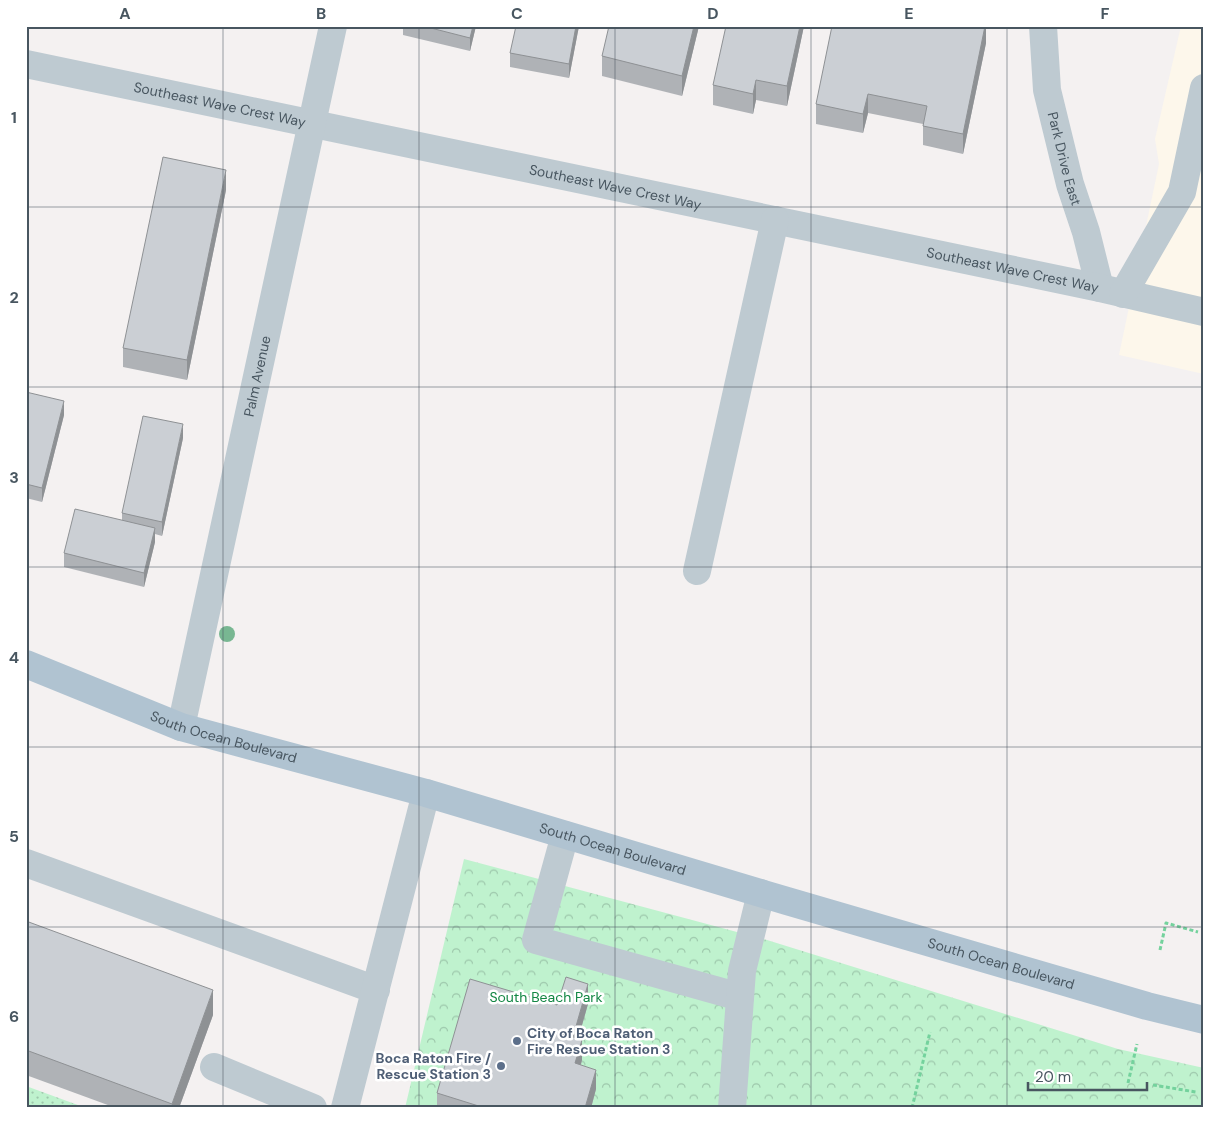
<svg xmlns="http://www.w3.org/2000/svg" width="1230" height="1134" font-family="'DM Sans',sans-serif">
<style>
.commercial{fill:#fdf7eb}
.grass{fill:url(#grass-dots)}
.park{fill:url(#park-crowns)}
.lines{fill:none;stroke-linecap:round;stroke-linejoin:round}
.path{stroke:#74d29d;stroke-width:3;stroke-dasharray:4 2.5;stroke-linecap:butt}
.minor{stroke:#becad1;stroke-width:28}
.major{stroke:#b0c3d1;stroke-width:28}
.tree{fill:#78b792}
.wall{fill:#afb2b6}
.shaded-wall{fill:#8e9194}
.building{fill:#cbcfd4;stroke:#8e9194}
.grid{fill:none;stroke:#485660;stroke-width:1;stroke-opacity:0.55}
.service-dot{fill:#5c6f8a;stroke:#fff;stroke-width:2}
.labels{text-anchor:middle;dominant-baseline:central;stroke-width:5;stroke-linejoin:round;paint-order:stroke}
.street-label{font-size:14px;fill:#485660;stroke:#fff}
.park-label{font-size:14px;fill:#138744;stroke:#fff}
.service-label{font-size:14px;font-weight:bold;fill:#4e5e75;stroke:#fff;text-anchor:start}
.neatline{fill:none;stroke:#485660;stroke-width:2}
.grid-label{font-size:16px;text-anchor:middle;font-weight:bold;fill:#485660}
</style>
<defs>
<pattern id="grass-dots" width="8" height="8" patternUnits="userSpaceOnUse" patternTransform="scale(1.25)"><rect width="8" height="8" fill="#bff2ce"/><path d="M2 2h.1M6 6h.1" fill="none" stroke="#9dc7ab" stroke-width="1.8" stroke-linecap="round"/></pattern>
<pattern id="park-crowns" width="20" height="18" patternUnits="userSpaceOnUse" patternTransform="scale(1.25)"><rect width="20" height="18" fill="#bff2ce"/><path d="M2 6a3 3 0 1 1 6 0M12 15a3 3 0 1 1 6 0" fill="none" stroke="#9dc7ab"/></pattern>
</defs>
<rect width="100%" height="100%" fill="#f4f1f1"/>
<path class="commercial" d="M1181,26H1204V374L1119,355L1159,164L1155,139Z"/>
<path class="grass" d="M26,1086L86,1108H26Z"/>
<path class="park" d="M464,859L767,940L1118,1049L1204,1068V1108H405Z"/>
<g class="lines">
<g class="path">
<path d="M1160,950L1166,923L1198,932"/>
<path d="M1128,1083L1137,1044"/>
<path d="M1153,1085L1196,1092"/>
<path d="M912,1108L930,1032"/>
</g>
<g class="minor">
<path id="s1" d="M1043,26L1047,90L1070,184L1086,232L1100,288"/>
<path id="s2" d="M26,64L1100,288L1204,312"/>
<path d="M1123,294L1182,192L1204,88"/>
<path d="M697,571L775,220"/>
<path id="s3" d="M181,727L333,26"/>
<path d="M565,835L536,940L740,997"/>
<path d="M26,863L376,990"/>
<path d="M214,1067L313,1108"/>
<path d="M345,1108L426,793"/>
<path d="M732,1108L742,971L761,893"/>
</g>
<path class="major" id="s4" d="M26,664L181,727L426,793L787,901L1147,1006L1204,1020"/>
</g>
<circle class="tree" cx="227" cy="634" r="8"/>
<g class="wall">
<path d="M403,26H476L470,51L403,35Z"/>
<path d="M579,26L569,78L510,67V53Z"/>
<path d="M699,26L682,96L602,76V56Z"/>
<path d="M804,26L787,106L756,100L753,114L713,105V85Z"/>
<path d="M986,26V43L963,154L923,145V124L868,113L863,133L816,124V104Z"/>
<path d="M226,190L187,380L123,367V348Z"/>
<path d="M26,392L64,415L42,502L26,498Z"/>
<path d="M183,438L162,536L155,534V542L144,587L64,567V553L122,520V513Z"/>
<path d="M26,921L213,1015L179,1108H116L26,1075Z"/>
<path d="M588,1004L578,1039L582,1060L581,1065L596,1089L591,1108H437V1093Z"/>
</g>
<g class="shaded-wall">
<path d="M473,26H476L470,51V38Z"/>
<path d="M576,26H579L569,78V64Z"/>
<path d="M694,26H699L682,96V76Z"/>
<path d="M800,26H804L787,106V86Z"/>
<path d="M985,26H986V43L963,154V134Z"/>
<path d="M756,80V100L753,114V94Z"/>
<path d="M868,94V113L863,133V114Z"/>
<path d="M226,170V190L187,380V360Z"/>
<path d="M64,401V415L42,502V488Z"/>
<path d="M183,424V438L162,536V522Z"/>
<path d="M155,528V542L144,587V573Z"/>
<path d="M588,984V1004L573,1057V1037Z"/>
<path d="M213,990V1015L179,1108H172V1104Z"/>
<path d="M582,1040V1060L575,1083V1063Z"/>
<path d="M596,1070V1089L591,1108H585Z"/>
</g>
<g class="building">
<path d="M423,26H473L470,38Z"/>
<path d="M516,26H576L569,64L510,53Z"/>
<path d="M609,26H694L682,76L602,56Z"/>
<path d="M726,26H800L787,86L756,80L753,94L713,85Z"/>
<path d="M832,26H985L963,134L923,126L927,106L868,94L863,114L816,104Z"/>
<path d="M163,157L226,170L187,360L123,348Z"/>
<path d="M26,392L64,401L42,488L26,484Z"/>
<path d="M143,416L183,424L162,522L122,513Z"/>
<path d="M75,509L155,528L144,573L64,553Z"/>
<path d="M26,921L213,990L172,1104L26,1050Z"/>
<path d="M566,977L588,984L573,1037L582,1040L575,1063L596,1070L585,1108H485L437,1093L470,979L557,1005Z"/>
</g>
<path class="grid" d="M223,26V1108M419,26V1108M615,26V1108M811,26V1108M1007,26V1108M26,207H1204M26,387H1204M26,567H1204M26,747H1204M26,927H1204"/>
<g class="service-dot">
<circle cx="517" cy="1041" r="5"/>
<circle cx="501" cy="1066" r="5"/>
</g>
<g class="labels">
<g class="street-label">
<text stroke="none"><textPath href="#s2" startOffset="198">Southeast Wave Crest Way</textPath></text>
<text stroke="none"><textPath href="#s1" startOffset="135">Park Drive East</textPath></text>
<text stroke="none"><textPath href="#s2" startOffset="602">Southeast Wave Crest Way</textPath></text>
<text stroke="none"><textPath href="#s2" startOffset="1008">Southeast Wave Crest Way</textPath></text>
<text stroke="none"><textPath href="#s3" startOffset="359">Palm Avenue</textPath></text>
<text stroke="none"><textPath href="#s4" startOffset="211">South Ocean Boulevard</textPath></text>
<text stroke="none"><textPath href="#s4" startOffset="616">South Ocean Boulevard</textPath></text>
<text stroke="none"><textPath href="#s4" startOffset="1021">South Ocean Boulevard</textPath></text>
</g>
<g class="park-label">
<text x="546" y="997">South Beach Park</text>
</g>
<g class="service-label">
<text x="527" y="1033">City of Boca Raton<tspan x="527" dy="16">Fire Rescue Station 3</tspan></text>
<text x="491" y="1058" text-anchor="end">Boca Raton Fire /<tspan x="491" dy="16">Rescue Station 3</tspan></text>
</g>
</g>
<rect width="1230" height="1134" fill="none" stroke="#ffffff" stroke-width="55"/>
<path d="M1028 1082v8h119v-8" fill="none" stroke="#485660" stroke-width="2.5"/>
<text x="1035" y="1082" font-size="15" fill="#485660" stroke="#ffffff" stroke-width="4" paint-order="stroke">20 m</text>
<rect x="28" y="28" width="1174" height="1078" class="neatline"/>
<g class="grid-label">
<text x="125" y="19">A</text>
<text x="321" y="19">B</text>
<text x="517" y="19">C</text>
<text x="713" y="19">D</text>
<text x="909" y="19">E</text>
<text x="1105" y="19">F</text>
<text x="14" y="123">1</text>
<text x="14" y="303">2</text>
<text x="14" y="483">3</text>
<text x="14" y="663">4</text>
<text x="14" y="842">5</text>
<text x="14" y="1022">6</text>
</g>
</svg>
